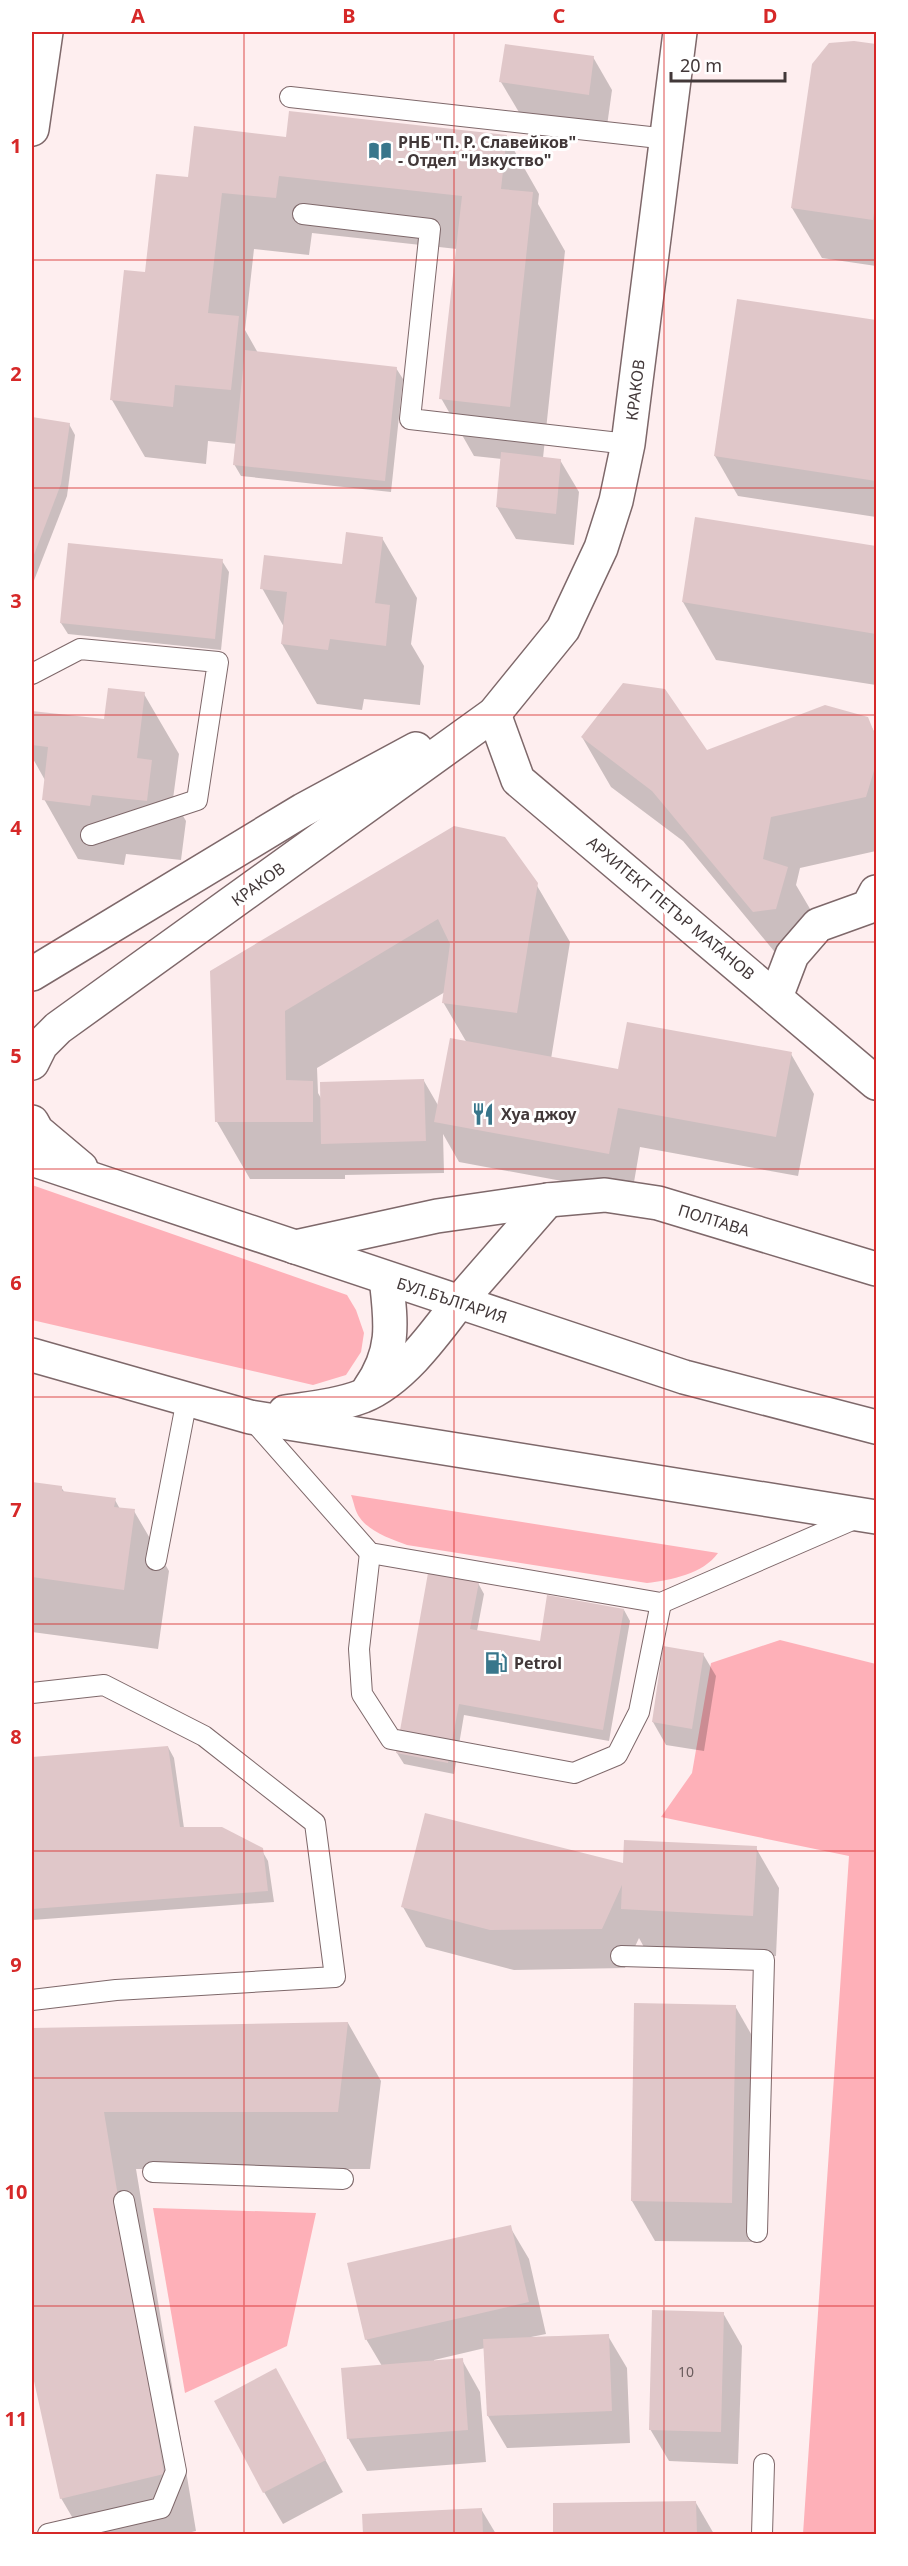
<svg xmlns="http://www.w3.org/2000/svg" width="908" height="2566" font-family="'Noto Sans',sans-serif">
<style>
.green{fill:#feb0b8}
.shadow{fill:#0003;fill-rule:evenodd}
.building{fill:#e0c7c9}
.lines{fill:none;stroke-linecap:round;stroke-linejoin:round}
.service-casing{stroke:#7e686a;stroke-width:22}
.minor-casing{stroke:#7e686a;stroke-width:36}
.tertiary-casing{stroke:#7e686a;stroke-width:36}
.secondary-casing{stroke:#7e686a;stroke-width:36}
.service{stroke:#fff;stroke-width:20}
.minor{stroke:#fff;stroke-width:33}
.tertiary{stroke:#fff;stroke-width:33}
.secondary{stroke:#fff;stroke-width:33}
.grid{fill:none;stroke:#d62828;stroke-width:1.5;stroke-opacity:0.55}
.labels{text-anchor:middle;dominant-baseline:central;stroke-width:6;stroke-linejoin:round;paint-order:stroke}
.number-label{font-size:14px;fill:#6a5c5d}
.poi-label{font-size:16px;font-weight:bold;fill:#423839;stroke:#fff;text-anchor:start}
.street-label{font-size:16px;fill:#423839;stroke:#fff}
.neatline{fill:none;stroke:#d62828;stroke-width:2}
.grid-label{font-size:20px;text-anchor:middle;font-weight:bold;fill:#d62828}
</style>
<rect width="100%" height="100%" fill="#feeeef"/>
<g class="green">
<path d="M32,1185L347,1295L356,1310L364,1333L361,1352L346,1375L313,1385L32,1320Z"/>
<path d="M351,1495L718,1553C703,1574 671,1580 647,1583L407,1545C391,1539 370,1532 360,1518C355,1512 354,1502 351,1495Z"/>
<path d="M780,1640L876,1664V2534H803L849,1856L661,1817L692,1773L711,1663Z"/>
<path d="M153,2208L316,2213L287,2346L185,2393Z"/>
</g>
<g class="shadow">
<path d="M854,42L876,46V266L822,258L792,208Z"/>
<path d="M593,57L612,90L607,126L520,114L501,82Z"/>
<path d="M506,136L539,194L538,204L565,251L543,458L560,460L579,492L574,545L516,539L497,507L502,459L474,456L441,398L457,249L312,233L309,255L254,249L245,330L258,353L396,368L403,379L391,492L241,476L234,464L237,444L208,441L206,464L145,457L112,400L146,273L189,179L287,138Z"/>
<path d="M739,301L876,321V517L738,496L715,456Z"/>
<path d="M32,419L69,424L75,435L67,496L33,583Z"/>
<path d="M696,519L876,548V685L716,660L683,602Z"/>
<path d="M382,538L417,598L411,644L424,666L420,705L364,699L362,710L317,704L282,644L284,627L262,588L344,565Z"/>
<path d="M69,545L222,561L229,572L221,650L68,634L61,623Z"/>
<path d="M144,694L179,754L173,799L186,821L181,860L126,854L124,865L78,859L44,799L46,782L32,757V712L105,721Z"/>
<path d="M867,719L876,735V851L800,868L796,885L816,919L783,962L683,841L611,787L582,737L706,751Z"/>
<path d="M536,884L570,942L551,1059L619,1071L791,1054L814,1094L798,1176L640,1147L632,1194L459,1162L443,1134L444,1173L345,1175V1179H250L217,1122L212,972ZM445,992L443,1002L467,1043L439,1107L424,1081L322,1100L318,1093L317,1068Z"/>
<path d="M32,1484L61,1487L65,1493L115,1500L120,1509L134,1511L169,1571L158,1649L32,1632Z"/>
<path d="M478,1583L484,1594L477,1631L541,1643L624,1610L630,1621L609,1741L464,1715L454,1774L404,1764L397,1753Z"/>
<path d="M703,1654L716,1676L704,1751L666,1745L653,1722Z"/>
<path d="M168,1747L174,1758L184,1828L261,1849L268,1861L274,1902L32,1920V1758Z"/>
<path d="M756,1848L779,1888L776,1956L645,1949L639,1938L625,1968L514,1970L426,1947L403,1907Z"/>
<path d="M735,2006L758,2046L755,2242L655,2241L632,2201Z"/>
<path d="M348,2023L381,2081L370,2169H136L196,2531L183,2534H82L61,2498L32,2365V2030Z"/>
<path d="M510,2227L529,2259L546,2334L531,2337L608,2336L627,2368L630,2443L507,2448L488,2416L485,2348L434,2360V2362L462,2360L480,2392L486,2462L367,2471L348,2438L382,2366L366,2339Z"/>
<path d="M723,2313L742,2346L738,2464L669,2461L650,2429Z"/>
<path d="M276,2370L343,2492L283,2524L264,2492Z"/>
<path d="M696,2503L714,2534H554V2504Z"/>
<path d="M481,2509L496,2534H364L363,2516Z"/>
</g>
<g class="building">
<path d="M854,41L876,44V199L873,220L791,208L812,64L829,43Z"/>
<path d="M505,44L594,56L589,95L499,82Z"/>
<path d="M289,111L507,135L501,189L533,192L510,407L439,399L462,196L279,176L276,198L222,193L208,313L239,316L231,390L175,385L173,407L110,400L124,270L145,272L156,174L188,177L194,126L286,137Z"/>
<path d="M737,299L876,320V481L714,456Z"/>
<path d="M245,350L397,367L385,481L233,465Z"/>
<path d="M32,417L70,423L61,484L32,560Z"/>
<path d="M501,452L561,459L556,514L496,507Z"/>
<path d="M695,517L876,546V634L682,602Z"/>
<path d="M346,532L383,537L375,603L390,605L386,646L330,639L328,650L281,644L287,592L260,589L264,555L342,564Z"/>
<path d="M68,543L223,559L215,639L60,623Z"/>
<path d="M623,683L665,689L707,750L825,705L868,717L876,737V764L866,797L771,817L763,859L788,867L776,909L753,912L652,791L581,737Z"/>
<path d="M108,688L145,692L137,758L152,760L147,801L92,795L90,806L42,800L48,747L32,745V711L104,719Z"/>
<path d="M454,826L505,837L538,883L517,1013L442,1003L450,944L438,919L285,1011L286,1080L313,1081V1122H215L210,971Z"/>
<path d="M627,1022L792,1052L776,1137L618,1108L609,1154L434,1122L450,1038L618,1069Z"/>
<path d="M424,1079L426,1141L321,1144L320,1082Z"/>
<path d="M32,1482L62,1486V1491L116,1498L114,1507L135,1509L124,1590L32,1577Z"/>
<path d="M428,1573L479,1582L470,1629L540,1641L547,1595L624,1609L603,1730L459,1704L448,1763L396,1753Z"/>
<path d="M663,1646L704,1653L692,1729L652,1722Z"/>
<path d="M168,1746L180,1827H222L263,1848L268,1891L32,1909V1757Z"/>
<path d="M425,1813L623,1863L624,1840L757,1846L753,1916L621,1909L622,1885L602,1929L490,1930L401,1907Z"/>
<path d="M634,2003L736,2005L732,2203L631,2201Z"/>
<path d="M348,2022L338,2112H104L164,2474L60,2499L32,2372V2028Z"/>
<path d="M511,2225L529,2302L365,2340L347,2263Z"/>
<path d="M652,2310L724,2312L721,2432L649,2430Z"/>
<path d="M609,2334L612,2411L487,2416L483,2339Z"/>
<path d="M463,2358L468,2430L347,2439L341,2368Z"/>
<path d="M276,2368L326,2460L263,2493L214,2401Z"/>
<path d="M696,2501L697,2534H553V2503Z"/>
<path d="M482,2508L483,2534H363L362,2514Z"/>
</g>
<g class="lines">
<g class="service-casing">
<g id="service">
<path d="M290,97L668,139"/>
<path d="M303,214L430,229L410,419L628,444"/>
<path d="M32,674L80,649L218,662L197,800L91,835"/>
<path d="M250,1417L370,1553L661,1603L859,1517"/>
<path d="M370,1553L359,1649L362,1694L391,1739L574,1773L617,1755L639,1712L661,1603"/>
<path d="M156,1560L187,1399"/>
<path d="M32,1693L104,1685L204,1736L315,1823L335,1977L116,1990L32,2000"/>
<path d="M621,1956L764,1960L757,2232"/>
<path d="M153,2172L343,2179"/>
<path d="M48,2534L161,2508L176,2471L124,2201"/>
<path d="M762,2534L764,2464"/>
</g>
</g>
<g class="minor-casing">
<g id="minor">
<path d="M32,129L46,32"/>
<path d="M494,714L518,780L876,1083"/>
<path d="M776,997L792,955L818,925L868,907L876,892"/>
</g>
</g>
<g class="tertiary-casing">
<g id="tertiary">
<path d="M295,1247L437,1216L548,1200L605,1195L658,1203L876,1269"/>
<path d="M459,1302L548,1200"/>
</g>
</g>
<g class="secondary-casing">
<g id="secondary">
<path d="M32,974L303,810L416,749"/>
<path d="M32,1063L41,1045L58,1028L494,714L563,629L601,548L616,501L628,444L680,32"/>
<path d="M32,1122L37,1131L81,1168"/>
<path d="M32,1159L684,1377L876,1427"/>
<path d="M32,1355L250,1417L876,1517"/>
<path d="M369,1389C396,1351 391,1321 386,1278"/>
<path d="M285,1412C311,1408 337,1406 363,1396C402,1380 434,1335 459,1302"/>
</g>
</g>
<use href="#service" class="service"/>
<use href="#minor" class="minor"/>
<use href="#tertiary" class="tertiary"/>
<use href="#secondary" class="secondary"/>
</g>
<path class="grid" d="M244,32V2534M454,32V2534M664,32V2534M32,260H876M32,488H876M32,715H876M32,942H876M32,1169H876M32,1397H876M32,1624H876M32,1851H876M32,2078H876M32,2306H876"/>
<defs>
<g id="library-bare" transform="scale(1.8)"><path d="M-6-4Q-3-5.5-.7-3.5V5Q-3 3-6 4ZM6-4Q3-5.5 .7-3.5V5Q3 3 6 4Z" fill="#38768b" stroke="#fff" stroke-width="2.5" paint-order="stroke"/></g>
<g id="restaurant-bare" transform="scale(1.8)"><path d="M-5-6h1v4h1v-4h1v4h1v-4h1v5L-1.5 .5V6h-2V.5L-5-1ZM5-6V6H3V1.5H1.5Q1.5-4 5-6Z" fill="#38768b" stroke="#fff" stroke-width="2.5" paint-order="stroke"/></g>
<g id="fuel-bare" transform="scale(1.8)"><path d="M-5.5-6h7V0h2V4h1.3V-2.5L3-4.5l.8-.8L6-3V5H2.5V1h-1V6h-7ZM-4.2-4.7v3.2H.2V-4.7Z" fill="#38768b" stroke="#fff" stroke-width="2.5" paint-order="stroke"/></g>
</defs>
<g fill-rule="evenodd">
<use href="#library-bare" x="380" y="151"/>
<use href="#restaurant-bare" x="483" y="1114"/>
<use href="#fuel-bare" x="496" y="1663"/>
</g>
<g class="labels">
<g class="number-label">
<text x="686" y="2371">10</text>
</g>
<g class="poi-label">
<text x="398" y="142">РНБ "П. Р. Славейков"<tspan x="398" dy="18">- Отдел "Изкуство"</tspan></text>
<text x="501" y="1114">Хуа джоу</text>
<text x="514" y="1663">Petrol</text>
</g>
<g class="street-label">
<text transform="translate(635 390) rotate(-83)">КРАКОВ</text>
<text transform="translate(258 884) rotate(-36)">КРАКОВ</text>
<text transform="translate(671 908) rotate(40)">АРХИТЕКТ ПЕТЪР МАТАНОВ</text>
<text transform="translate(714 1220) rotate(17)">ПОЛТАВА</text>
<text transform="translate(452 1300) rotate(18)">БУЛ.БЪЛГАРИЯ</text>
</g>
</g>
<rect width="908" height="2566" fill="none" stroke="#ffffff" stroke-width="66"/>
<path d="M671 72v9h114v-9" fill="none" stroke="#423839" stroke-width="3"/>
<text x="680" y="72" font-size="18" fill="#423839" stroke="#ffffff" stroke-width="4.5" paint-order="stroke">20 m</text>
<rect x="33" y="33" width="842" height="2500" class="neatline"/>
<g class="grid-label">
<text x="138" y="23">A</text>
<text x="349" y="23">B</text>
<text x="559" y="23">C</text>
<text x="770" y="23">D</text>
<text x="16" y="153">1</text>
<text x="16" y="381">2</text>
<text x="16" y="608">3</text>
<text x="16" y="835">4</text>
<text x="16" y="1063">5</text>
<text x="16" y="1290">6</text>
<text x="16" y="1517">7</text>
<text x="16" y="1744">8</text>
<text x="16" y="1972">9</text>
<text x="16" y="2199">10</text>
<text x="16" y="2426">11</text>
</g>
</svg>
